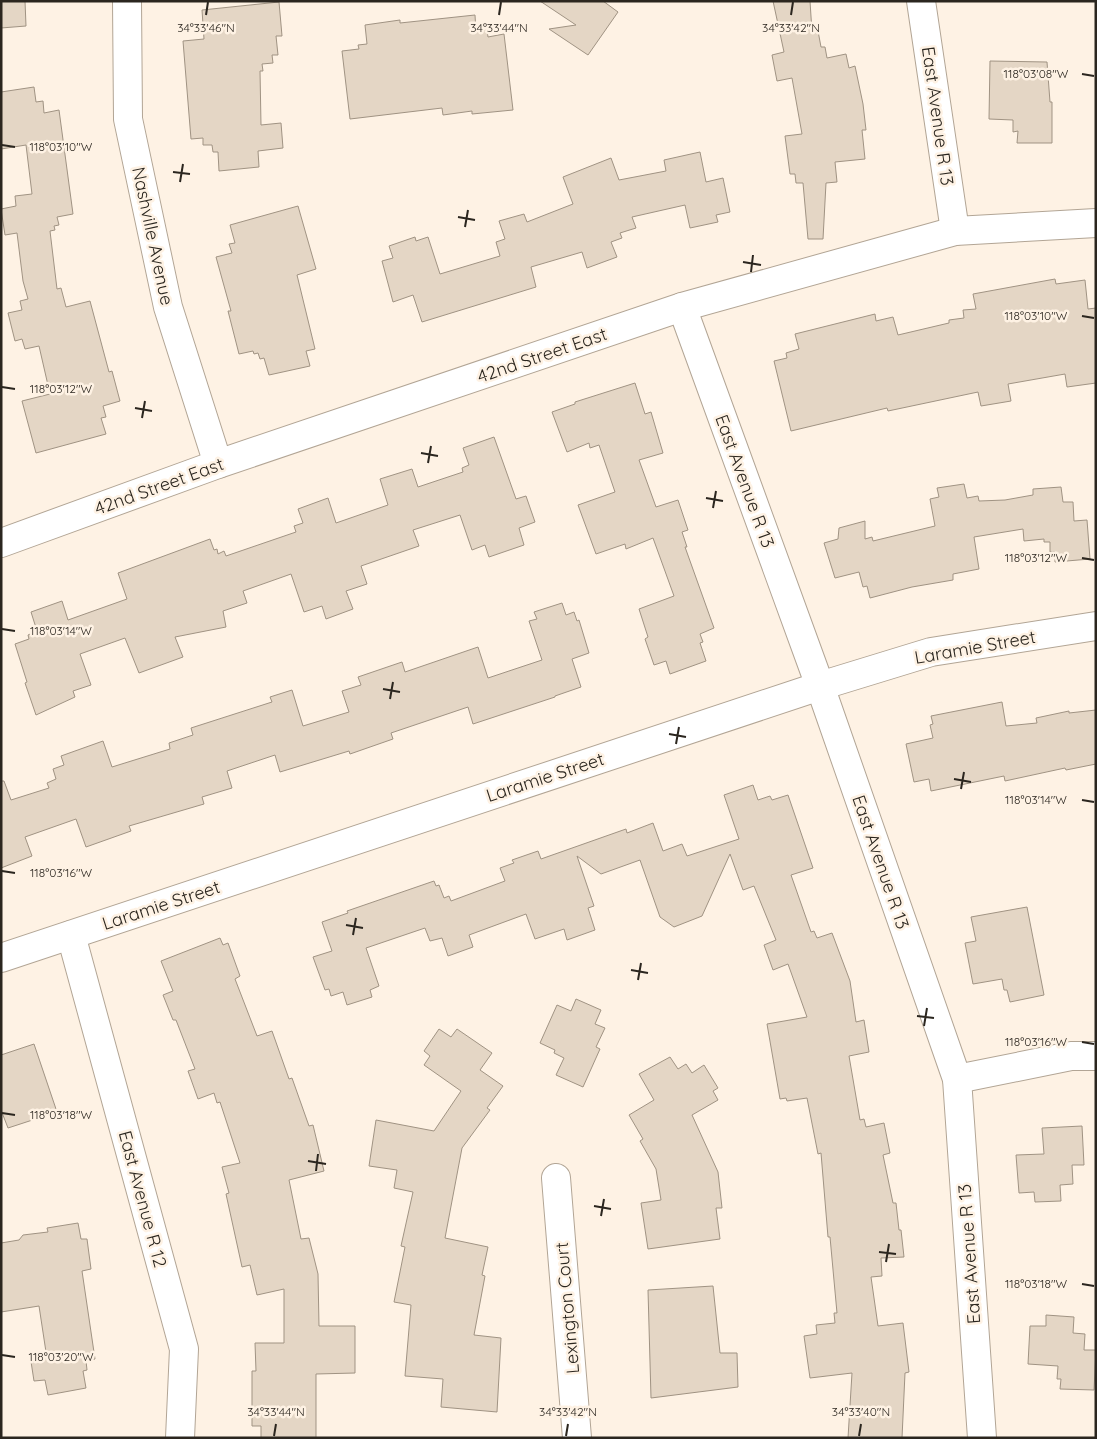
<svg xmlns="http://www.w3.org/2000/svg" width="1097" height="1439" font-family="Quicksand,sans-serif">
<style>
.building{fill:#e4d6c5;stroke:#a09383}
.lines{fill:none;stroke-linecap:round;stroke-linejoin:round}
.minor-casing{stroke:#b2a595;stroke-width:30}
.minor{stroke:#fff;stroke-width:28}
.ticks{fill:none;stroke:#2b261f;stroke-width:2}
.labels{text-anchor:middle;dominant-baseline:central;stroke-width:5;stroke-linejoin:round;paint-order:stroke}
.street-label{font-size:18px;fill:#2b261f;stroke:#fef2e4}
.ticks-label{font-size:12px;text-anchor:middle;fill:#2b261f;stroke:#fef2e4;stroke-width:5;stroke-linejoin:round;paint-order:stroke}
</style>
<rect width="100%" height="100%" fill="#fef2e4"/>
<g class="building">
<path d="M1,1H25L26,26L1,28Z"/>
<path d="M540,1H603L618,12L588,55L549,29L576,25Z"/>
<path d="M773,1H810L812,32L818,31L821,47H825L827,58L846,54L849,68L855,66L863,104L866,130H862L865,159L835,162L837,182L826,183L823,239H808L803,183H796L795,174H790L785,136L802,134L792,78L777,81L772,55L784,52Z"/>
<path d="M279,2L282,36H276L278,55H272L273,63L262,64L263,71H260L261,125L281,123L283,148L258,151L259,167L219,171L218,152H213L212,145H203V138L191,139L183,41L204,39L202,10Z"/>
<path d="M475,15L476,32L487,30L488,37L504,34L513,110L472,114V111L443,115L442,108L350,119L342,51L359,49L358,45L367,44L365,25L400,20V23Z"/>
<path d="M990,61L1047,62L1050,102H1052V143H1017L1018,131L1013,132V120L989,119Z"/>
<path d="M34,87L36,102L43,101L44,113L59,110L73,214L57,217L59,225L54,226L55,230L50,231L57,289L61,288L66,307L90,301L109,372L112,371L120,401L103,406L106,417L101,418L106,434L36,453L22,401L50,394L39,346L25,349L22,339L15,341L8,313L22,310L20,301L28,299L23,281L17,233L5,235L1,209L16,206L15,196L32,194L26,145L1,149V92Z"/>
<path d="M700,152L706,182L723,178L730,212L716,215L718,222L690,228L685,205L632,217L636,228L620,233L622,238L611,242L617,257L587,268L582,252L531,267L536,287L422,322L413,295L393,302L382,261L393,258L389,246L415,237L416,241L428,237L440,274L500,256L496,242L505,239L499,221L524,214L527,222L573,204L563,177L611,158L619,180L666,171L664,160Z"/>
<path d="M298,206L316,269L297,275L315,349L306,351L310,366L269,375L264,358L260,359L258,353L254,354L253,351L239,354L228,311H231L216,257L232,253L229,244L235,243L230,225Z"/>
<path d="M1055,279L1056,284L1085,280L1088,309L1096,308V383L1067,387L1065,374L1008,384L1011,401L981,406L978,392L888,411L887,408L791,431L774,361L787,358L786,353L799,349L795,334L875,314L876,321L893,317L898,335L949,323V320L964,318L963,310L976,309L973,294Z"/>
<path d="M635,383L645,414L651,412L663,453L639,460L656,507L678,500L688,530L682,532L687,547H685L714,628L700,634L703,642L700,643L706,661L670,674L666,661L654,665L645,639L648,637L639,609L674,596L653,538L626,549L625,544L596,554L578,505L615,492L599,445L590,448L589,443L567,452L552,412L575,404V402Z"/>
<path d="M494,437L516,499L526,496L535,522L519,528L524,545L489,557L485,545L472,550L460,515L413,530L419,546L361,566L367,584L346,591L353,609L326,619L322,606L304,612L291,574L243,591L247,603L223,611L226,627L175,637L183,657L139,673L125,638L80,654L91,685L73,691L75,697L36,715L25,683L27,682L15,644L29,639L28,635L37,631L31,612L62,601L68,620L127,599L118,573L210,539L214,550L217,549L218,554L224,551L226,556L296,532L294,526L303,523L298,509L328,498L336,523L388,505L380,479L412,469L418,487L463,472L462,468L469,465L463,448Z"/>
<path d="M964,484L967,498L978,496L979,501L1005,500L1033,495V489L1061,487L1063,502H1073L1074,521L1087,520L1090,559L1055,562V552H1050V542H1044V539L1024,541L1023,529L974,537L979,569L953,574V580L912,587L870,598L867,586L863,587L859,572L835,578L824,543L838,539L839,528L865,521V539L872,537L873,541L935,526L930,499L939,497L937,488Z"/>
<path d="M562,603L566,615L574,612L577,621L579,620L589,653L572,659L581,687L555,696V697L473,724L468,707L391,733L393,739L350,754L349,751L280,772L275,755L227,771L232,788L202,797L204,804L129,826L131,831L86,847L76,819L25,837L32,856L1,868V781H4L11,800L49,788L47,783L56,779L53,769L64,765L61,756L103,741L112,767L170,749L169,743L193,735L191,728L272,702L270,697L292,690L303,726L349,712L342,691L361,685L358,677L402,662L405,672L478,647L488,678L542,660L529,621L537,619L534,612Z"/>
<path d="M1002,702L1006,726L1037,723L1036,718L1069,711V713L1096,710V764L1066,770L1065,768L1005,781L1004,776L931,791L929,779L914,782L906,744L933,738L930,725L933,724L931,716Z"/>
<path d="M753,785L758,800L770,796L772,800L788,795L813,868L791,875L811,932L814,931L817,938L832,933L850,981L856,1022L864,1020L869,1052L849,1056L860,1120L864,1119L866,1127L884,1123L890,1153L883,1155L893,1203H896L899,1230H901L904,1257L881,1258L882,1276L871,1277L878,1326L903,1323L909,1372L905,1373L902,1438H848L852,1373L810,1378L804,1336L817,1334L816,1325L835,1323L834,1313H837L830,1237H828L821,1153L818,1154L807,1098L787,1101L786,1098L780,1099L767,1024L807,1017L788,964L773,970L764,945L776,940L754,886L743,890L730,854L702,916L674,927L660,917L640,860L601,874L577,856L594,906L588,908L595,930L567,940L564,929L535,939L526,914L469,935L473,947L448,956L442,938L430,941L425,928L366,948L379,986L370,990L372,997L347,1005L343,992L331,996L329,989L325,990L313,957L332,951L322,922L348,913L347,911L434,881L436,886L439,885L444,898L449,896L451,901L505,881L500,868L514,863L512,860L538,851L541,859L626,829L627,833L653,823L663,851L682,844L687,856L739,839L724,795Z"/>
<path d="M1027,907L1044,995L1010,1002L1007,990H1004L1002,979L973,984L965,943L976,941L971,917Z"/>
<path d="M220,938L223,945L228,943L240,976L235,979L257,1036L272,1031L289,1079L292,1078L309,1126L313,1125L324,1171L289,1180L301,1239L309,1238L318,1274L319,1326H355V1373L316,1374V1438H261V1426H252V1371H256L255,1343H284V1289L257,1295L250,1265L242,1267L226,1194L229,1193L222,1167L240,1163L220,1102L217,1103L214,1093L198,1099L188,1071L195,1069L176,1020H173L163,995L173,991L161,961Z"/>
<path d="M576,999L601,1010L595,1024L605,1028L596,1047L600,1049L583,1087L556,1075L564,1058L554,1053L555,1050L540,1043L557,1005L571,1011Z"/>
<path d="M439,1029L451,1037L457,1029L492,1053L480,1070L503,1086L487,1108L490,1110L462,1148L445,1238L488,1247L482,1275L485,1276L474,1335L501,1338L497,1412L441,1407L443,1379L405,1376L411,1305L394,1302L405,1247L401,1246L413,1192L394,1188L397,1170L369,1166L376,1120L434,1131L461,1091L424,1065L430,1056L424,1051Z"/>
<path d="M34,1044L57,1112L8,1128L1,1110V1055Z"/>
<path d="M670,1057L678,1069L686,1064L692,1073L704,1065L718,1088L713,1091L718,1100L692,1115L718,1172L722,1208H716L720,1239L648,1249L641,1203L661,1200L656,1169L640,1141L643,1139L629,1115L654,1100L639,1074Z"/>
<path d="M1082,1126L1084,1165H1072L1073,1184L1060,1185L1061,1201L1035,1202L1034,1192L1019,1193L1016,1155L1044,1154L1042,1128Z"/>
<path d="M78,1223L81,1239H87L91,1269L82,1271L95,1359L86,1361L87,1370L83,1371L86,1388L48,1395L45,1380L34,1381L30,1355L46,1352L39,1306L1,1312V1243L19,1240L23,1235L48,1232L47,1228Z"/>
<path d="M713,1286L720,1353H737L738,1387L651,1398L648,1290Z"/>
<path d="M1046,1315L1074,1317L1073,1333L1085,1334L1084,1350H1096L1094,1390L1060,1389L1061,1379H1057L1058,1366L1028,1364L1030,1326H1046Z"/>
</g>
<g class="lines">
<g class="minor-casing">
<g id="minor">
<path d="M127,1L128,119L168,307L218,464"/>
<path d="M921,1L955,231"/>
<path d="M682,307L820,686L957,1079L982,1438"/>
<path d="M1,543L218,464L682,307L955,231L1096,223"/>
<path d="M71,935L184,1349L180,1438"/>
<path d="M1,958L820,686L931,652L1096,626"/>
<path d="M957,1079L1071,1056H1096"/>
<path d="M556,1178L577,1438"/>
</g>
</g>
<use href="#minor" class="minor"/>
</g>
<path class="ticks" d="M206,15L208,2M499,15L501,2M791,15L793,2M1082,74L1094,76M2,145L15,147M173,172L190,174M180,182L183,164M458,217L475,220M465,227L468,210M743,262L761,265M751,272L753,255M1082,316L1094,318M2,387L15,389M135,408L152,411M142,418L145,401M421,453L438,456M428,463L431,446M706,498L723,501M713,508L716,491M1082,558L1094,560M2,629L15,631M383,689L400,692M390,699L393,682M669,734L686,737M676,744L679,727M954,779L971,782M961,789L964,772M1082,800L1094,802M2,871L15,873M346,925L363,928M353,935L356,918M631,970L648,973M638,980L641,963M917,1016L934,1018M924,1026L927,1008M1082,1042L1094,1044M2,1113L15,1115M308,1161L326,1164M316,1171L318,1154M594,1206L611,1209M601,1216L604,1199M879,1252L896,1254M886,1262L889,1244M1082,1284L1094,1286M2,1355L15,1357M274,1436L276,1424M566,1436L568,1424M859,1436L861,1424"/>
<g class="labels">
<g class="street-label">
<text transform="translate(938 116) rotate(82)">East Avenue R 13</text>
<text transform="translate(153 236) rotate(78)">Nashville Avenue</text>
<text transform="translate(542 355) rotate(-19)">42nd Street East</text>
<text transform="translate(745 481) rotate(70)">East Avenue R 13</text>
<text transform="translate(159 486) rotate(-20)">42nd Street East</text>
<text transform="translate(975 647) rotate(-10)">Laramie Street</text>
<text transform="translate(545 777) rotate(-18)">Laramie Street</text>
<text transform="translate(881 862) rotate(71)">East Avenue R 13</text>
<text transform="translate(161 905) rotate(-18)">Laramie Street</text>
<text transform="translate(143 1199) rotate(75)">East Avenue R 12</text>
<text transform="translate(969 1254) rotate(-94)">East Avenue R 13</text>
<text transform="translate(567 1308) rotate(-95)">Lexington Court</text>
</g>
</g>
<g class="ticks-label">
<text x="499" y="32">34°33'44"N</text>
<text x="791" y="32">34°33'42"N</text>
<text x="206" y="32">34°33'46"N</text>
<text x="1036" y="78">118°03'08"W</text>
<text x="61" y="151">118°03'10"W</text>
<text x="1036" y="320">118°03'10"W</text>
<text x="61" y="393">118°03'12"W</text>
<text x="1036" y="562">118°03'12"W</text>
<text x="61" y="635">118°03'14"W</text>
<text x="1036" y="804">118°03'14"W</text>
<text x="61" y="877">118°03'16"W</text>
<text x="1036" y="1046">118°03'16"W</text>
<text x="61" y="1119">118°03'18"W</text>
<text x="1036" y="1288">118°03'18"W</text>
<text x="61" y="1361">118°03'20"W</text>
<text x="276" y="1416">34°33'44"N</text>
<text x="568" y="1416">34°33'42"N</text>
<text x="861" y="1416">34°33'40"N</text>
</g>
<rect width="1097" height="1439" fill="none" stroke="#2b261f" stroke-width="5"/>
</svg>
